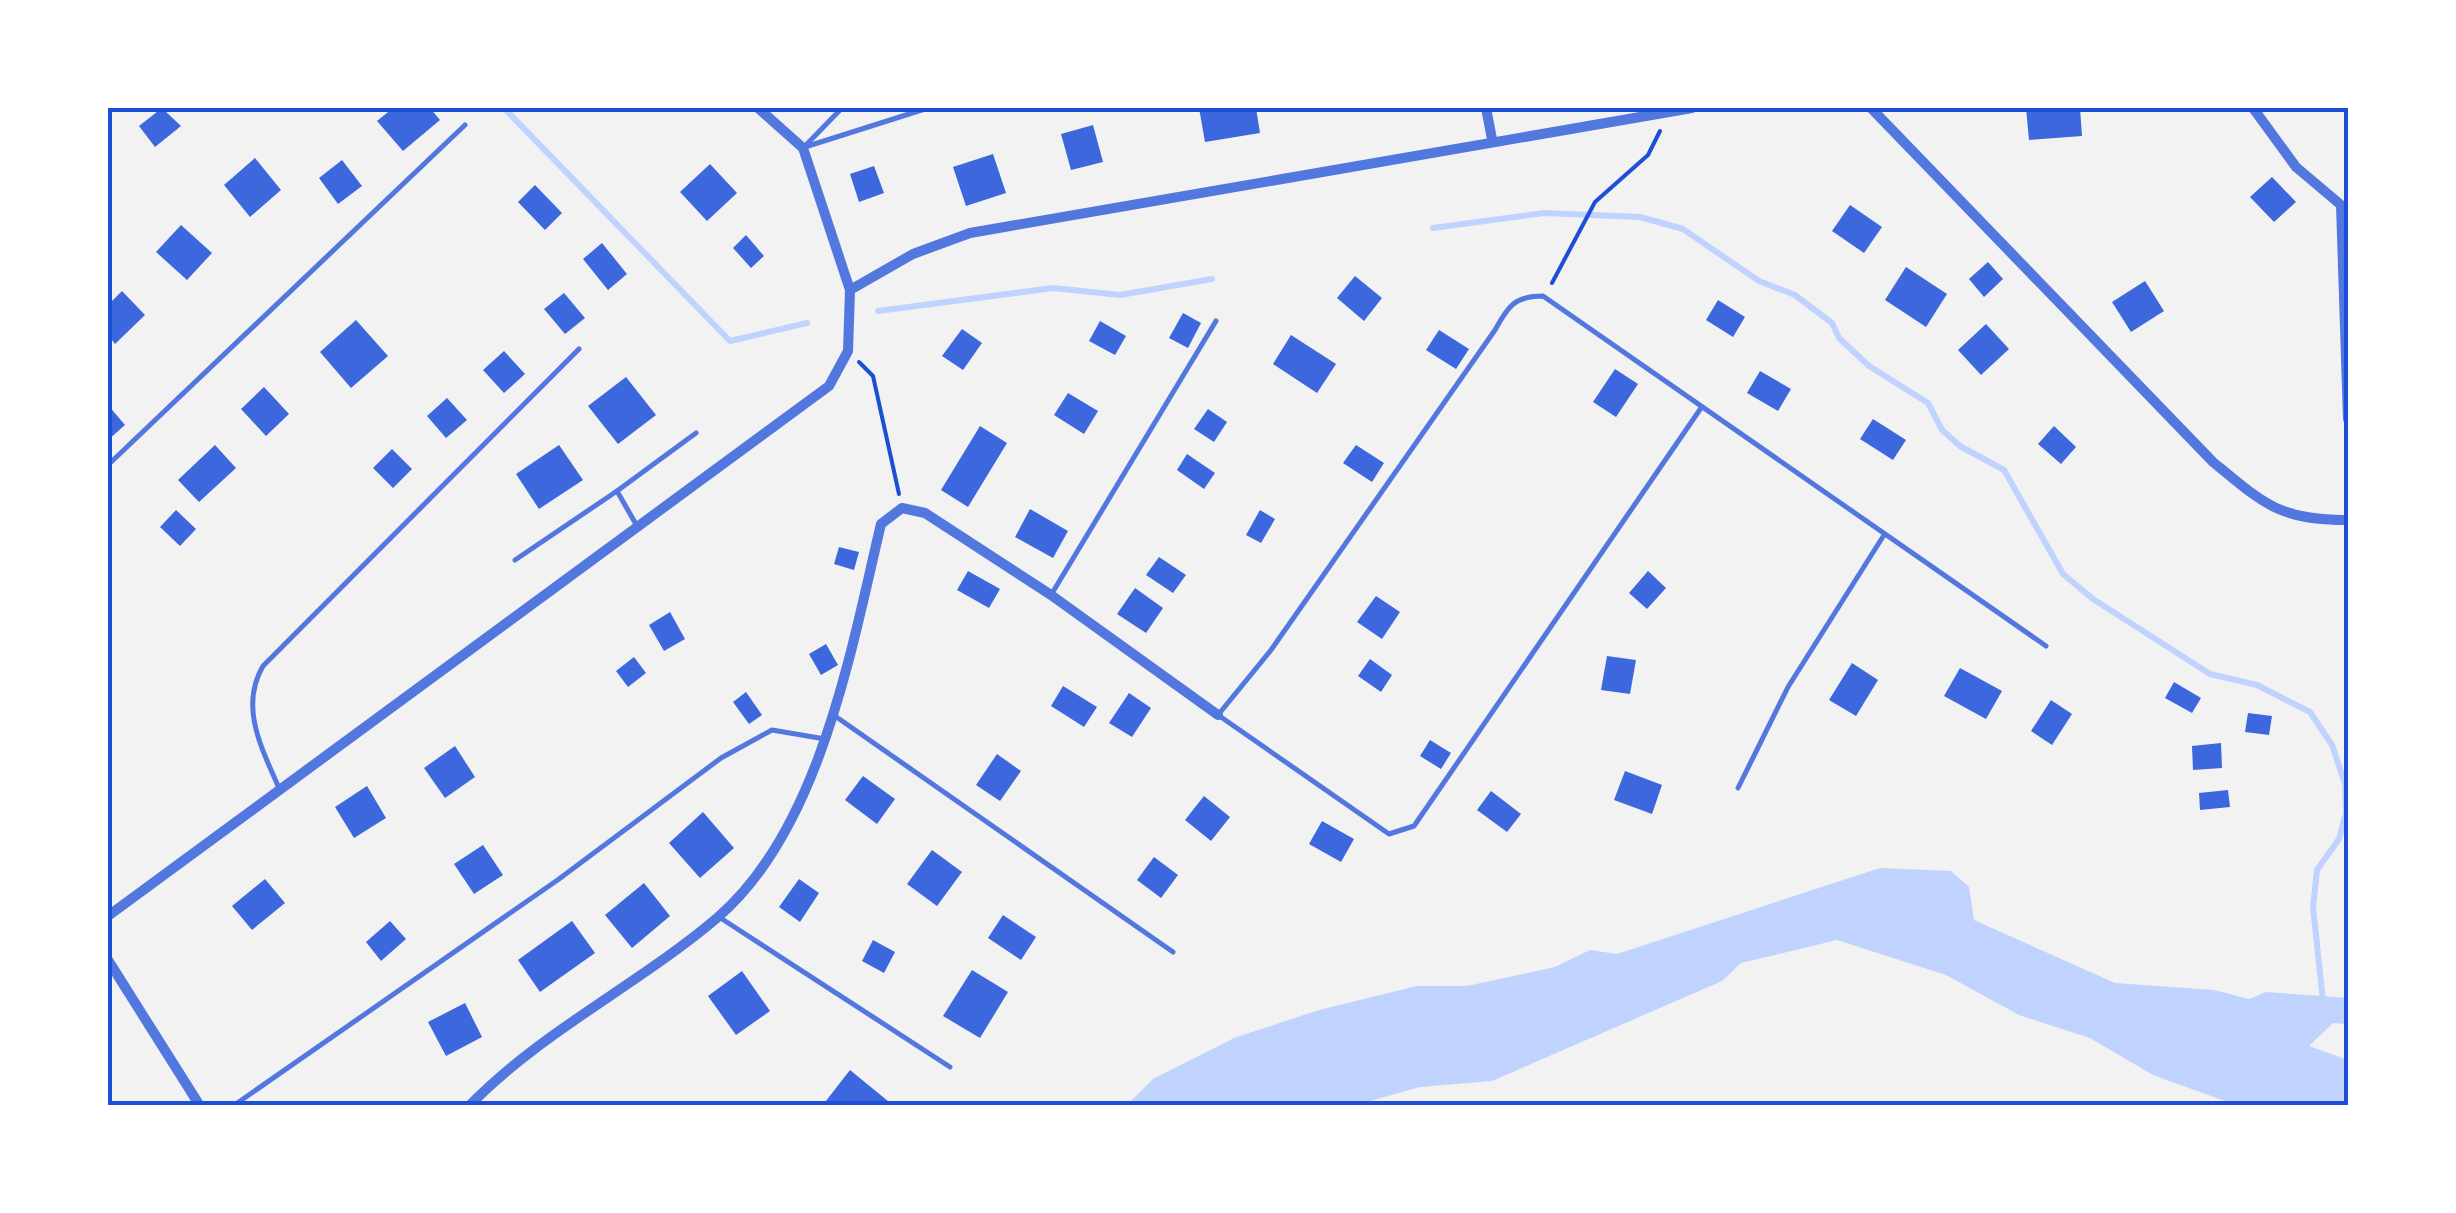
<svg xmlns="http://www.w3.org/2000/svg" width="2456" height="1213" font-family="'Crimson Pro',serif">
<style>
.water{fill:#bfd3fe}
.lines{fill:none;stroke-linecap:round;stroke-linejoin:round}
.stream{stroke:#bfd3fe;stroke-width:6}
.building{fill:#3d67dc}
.path{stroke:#1d4ed8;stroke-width:4}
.service{stroke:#5277de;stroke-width:5}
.minor{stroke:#5277de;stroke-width:10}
.neatline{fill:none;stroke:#1d4ed8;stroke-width:4}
</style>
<rect width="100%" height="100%" fill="#f2f2f2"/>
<path class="water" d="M1880,868L1951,871L1969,887L1974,920L2115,983L2214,990L2249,999L2266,992L2348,998V1024L2333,1023L2309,1046L2348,1060V1105H2236L2153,1075L2090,1038L2019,1015L1946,975L1837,940L1741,963L1722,981L1492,1081L1420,1087L1356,1105H1127L1153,1079L1234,1038L1319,1010L1417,986H1467L1555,967L1590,950L1617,954Z"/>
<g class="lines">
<g class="stream">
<path d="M504,108L730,341L807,323"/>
<path d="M1433,228L1544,213L1640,217L1683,229L1759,281L1795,295L1832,323L1839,338L1869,366L1928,403L1942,430L1960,446L2004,470L2063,574L2093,599L2210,674L2257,685L2310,712L2332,745L2345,784L2346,813L2339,839L2317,870L2313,907L2323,1001"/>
<path d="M878,311L1053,288L1120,295L1212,279"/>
</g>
</g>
<g class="building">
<path d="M162,108L181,126L155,147L139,126Z"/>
<path d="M393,108H430L440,120L403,151L377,121Z"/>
<path d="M1199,108H1256L1260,133L1205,142Z"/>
<path d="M2026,108H2080L2082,136L2029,140Z"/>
<path d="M1093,125L1103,162L1071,170L1061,134Z"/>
<path d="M993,154L1006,193L966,206L953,167Z"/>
<path d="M255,158L281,190L250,217L224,185Z"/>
<path d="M342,160L362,186L338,204L319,178Z"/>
<path d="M710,164L737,193L707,221L680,192Z"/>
<path d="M874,166L884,193L859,202L850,174Z"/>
<path d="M2272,177L2296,202L2274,222L2250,197Z"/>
<path d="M535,185L562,213L545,230L518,202Z"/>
<path d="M1850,205L1882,227L1864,253L1832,231Z"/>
<path d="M181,225L212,253L187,280L156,252Z"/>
<path d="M746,235L764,256L751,268L733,248Z"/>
<path d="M602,243L627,274L608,290L583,259Z"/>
<path d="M1988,262L2003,279L1984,297L1969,279Z"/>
<path d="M1906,267L1947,294L1926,327L1885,300Z"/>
<path d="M1355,276L1382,298L1364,321L1337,298Z"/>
<path d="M2145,281L2164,311L2131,332L2112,302Z"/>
<path d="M122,291L145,315L115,344L108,335V305Z"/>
<path d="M564,293L585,318L565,334L544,309Z"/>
<path d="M1718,300L1745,317L1733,337L1706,320Z"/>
<path d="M1183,313L1201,323L1188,348L1169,338Z"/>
<path d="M356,320L388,356L351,388L320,352Z"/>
<path d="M1100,321L1126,336L1115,355L1089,341Z"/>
<path d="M1986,324L2009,349L1981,375L1958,350Z"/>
<path d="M962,329L982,343L963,370L942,356Z"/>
<path d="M1439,330L1469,349L1456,369L1426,350Z"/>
<path d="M1291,335L1336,364L1317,393L1273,364Z"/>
<path d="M504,351L525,374L504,393L483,370Z"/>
<path d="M1615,369L1638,384L1616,417L1593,402Z"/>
<path d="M1760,371L1791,389L1778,411L1747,393Z"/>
<path d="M626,377L656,415L618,444L588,406Z"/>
<path d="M264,387L289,414L266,436L241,409Z"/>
<path d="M1068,393L1098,411L1084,434L1054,415Z"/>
<path d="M447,398L467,420L446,438L427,416Z"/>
<path d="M108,405L125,425L108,440Z"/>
<path d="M1208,409L1227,422L1214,442L1194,429Z"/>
<path d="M1873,419L1906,440L1893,460L1860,439Z"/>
<path d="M980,426L1007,443L968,507L941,490Z"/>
<path d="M2054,426L2076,447L2061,464L2038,444Z"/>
<path d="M215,445L236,468L199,502L178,480Z"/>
<path d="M559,445L583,480L539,509L516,474Z"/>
<path d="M1356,445L1384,463L1372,482L1343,463Z"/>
<path d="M392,449L412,469L393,488L373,468Z"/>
<path d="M1187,454L1215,473L1204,489L1177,470Z"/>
<path d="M1030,509L1068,531L1053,558L1015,537Z"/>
<path d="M176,510L196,529L180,546L160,527Z"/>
<path d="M1260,510L1275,519L1261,543L1246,535Z"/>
<path d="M839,547L859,552L854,570L834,564Z"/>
<path d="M1159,557L1186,575L1173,593L1146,575Z"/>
<path d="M968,571L1000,589L989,608L957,590Z"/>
<path d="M1648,571L1666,588L1647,609L1629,593Z"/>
<path d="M1135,588L1163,608L1146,633L1117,614Z"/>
<path d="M1376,596L1400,612L1382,639L1357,622Z"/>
<path d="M670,612L685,639L664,651L649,625Z"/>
<path d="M826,644L838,665L821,675L809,654Z"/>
<path d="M1607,656L1636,660L1630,694L1601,690Z"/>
<path d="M634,657L646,673L628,687L616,671Z"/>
<path d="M1370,659L1392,675L1381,692L1358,676Z"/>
<path d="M1852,663L1878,680L1856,716L1829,700Z"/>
<path d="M1960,668L2002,691L1986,719L1944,696Z"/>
<path d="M2174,682L2201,698L2192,713L2165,698Z"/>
<path d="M1063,686L1097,707L1084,727L1051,706Z"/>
<path d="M746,692L762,715L749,724L733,702Z"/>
<path d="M1129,693L1151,708L1132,737L1109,723Z"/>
<path d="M2051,700L2072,714L2052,745L2031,731Z"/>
<path d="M2248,713L2272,716L2269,735L2245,732Z"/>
<path d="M1430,740L1451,753L1441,769L1420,756Z"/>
<path d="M2221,743L2222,768L2193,770L2192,746Z"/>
<path d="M455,746L475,777L445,798L424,768Z"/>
<path d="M997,754L1021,771L1000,801L976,785Z"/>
<path d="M1625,771L1662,785L1652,814L1614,800Z"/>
<path d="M863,776L895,799L877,824L845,800Z"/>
<path d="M367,786L386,818L354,838L335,807Z"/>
<path d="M2228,790L2230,807L2200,810L2199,793Z"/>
<path d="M1491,791L1521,814L1507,832L1477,810Z"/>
<path d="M1204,796L1230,817L1211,841L1185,820Z"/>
<path d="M703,812L734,848L700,878L669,843Z"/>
<path d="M1322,821L1354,839L1341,862L1309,844Z"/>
<path d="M483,845L503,875L474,894L454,864Z"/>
<path d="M932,850L962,872L937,906L907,884Z"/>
<path d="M1154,857L1178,875L1161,898L1137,880Z"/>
<path d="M265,879L285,903L252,930L232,906Z"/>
<path d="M799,879L819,893L800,922L779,907Z"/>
<path d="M644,883L670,916L632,948L605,915Z"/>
<path d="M1003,915L1036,937L1021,960L988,938Z"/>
<path d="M390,921L406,939L381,961L366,942Z"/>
<path d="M572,921L595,953L540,992L518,960Z"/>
<path d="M873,940L895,952L884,973L862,961Z"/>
<path d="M972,970L1008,992L980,1038L943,1016Z"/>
<path d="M742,971L770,1011L736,1035L708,996Z"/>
<path d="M465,1003L482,1037L446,1056L428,1022Z"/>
<path d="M850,1070L894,1106H822Z"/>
</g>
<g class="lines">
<g class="path">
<path d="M1552,283L1595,202L1648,155L1660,131"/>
<path d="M859,362L873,376L899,494"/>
</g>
<g class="service">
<path d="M805,146L842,108"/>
<path d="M805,147L928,108"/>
<path d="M1701,408L1414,826L1389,834L1218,715L1271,650L1495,330C1508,306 1515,296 1543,296L2046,646"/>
<path d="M108,465L465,125"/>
<path d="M617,491L696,433"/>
<path d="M515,560L617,491L637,526"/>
<path d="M1051,595L1216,321"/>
<path d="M835,716L1173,952"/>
<path d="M279,788C262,749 239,707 263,666L579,349"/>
<path d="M1738,788L1788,687L1884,535"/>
<path d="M719,917L950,1067"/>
<path d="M233,1106L559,879L721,758L772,730L825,739"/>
</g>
<g class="minor">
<path d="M1486,108L1492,139"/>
<path d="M1871,108L2213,462C2265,505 2280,520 2348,520"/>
<path d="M2253,108L2296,167L2341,205L2348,419"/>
<path d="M850,290L913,254L970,233L1692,108"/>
<path d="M108,916L829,386L848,351L850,290L803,148L758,108"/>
<path d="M108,960L200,1106"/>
<path d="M469,1106C542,1031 638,985 717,918C820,830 851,650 881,524L902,508L925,513L1051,595L1218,715"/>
</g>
</g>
<rect width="2456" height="1213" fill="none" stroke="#ffffff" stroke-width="220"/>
<rect x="110" y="110" width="2236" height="993" class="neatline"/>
</svg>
